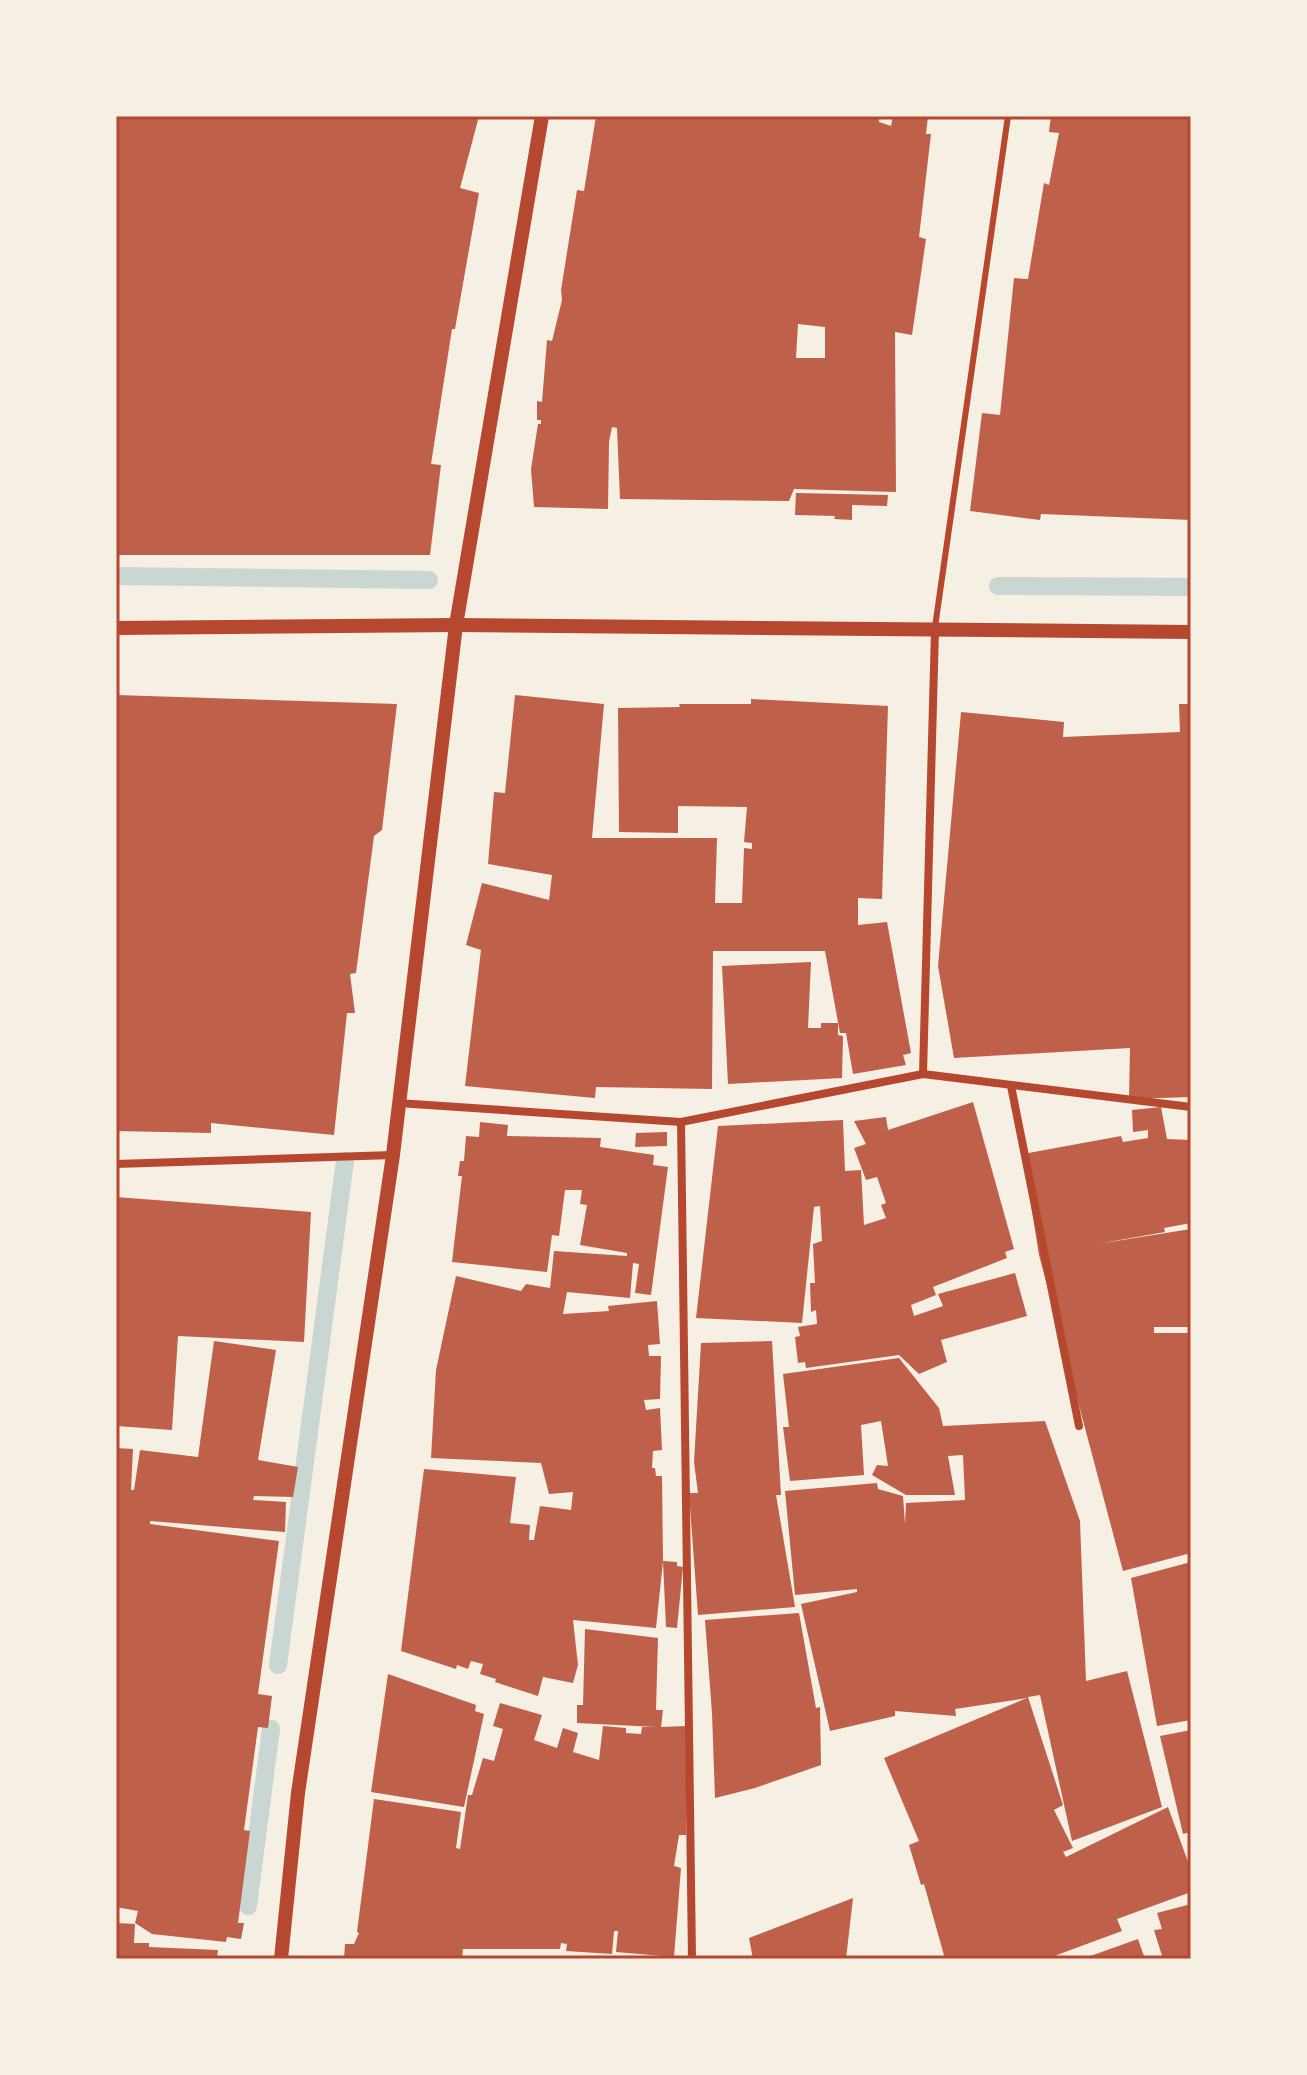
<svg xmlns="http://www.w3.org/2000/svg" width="1307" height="2075" font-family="'Golos Text',sans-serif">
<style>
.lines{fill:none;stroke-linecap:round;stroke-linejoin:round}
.stream{stroke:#c9d6d2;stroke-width:18}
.building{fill:#bf614a;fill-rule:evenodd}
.service{stroke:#b5482f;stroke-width:6}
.minor{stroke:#b5482f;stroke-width:8}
.tertiary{stroke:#b5482f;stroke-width:14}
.neatline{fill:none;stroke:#b5482f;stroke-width:3}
</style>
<rect width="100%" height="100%" fill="#f6efe4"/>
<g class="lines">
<g class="stream">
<path d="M116,576L429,580"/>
<path d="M998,586L1191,587"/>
<path d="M278,1665L345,1161"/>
<path d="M248,1906L271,1729"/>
</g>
</g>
<g class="building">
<path d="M116,116H479L460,188L479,193L455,329H452L431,464L441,465L430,555H116Z"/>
<path d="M596,116H879V122L891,126L893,116H928L926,134H931L919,237L926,239L912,335L895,332L896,492L794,489L789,501L620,499L617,428L612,427L609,442L608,509L534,507L531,469L538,424H541V420H537V401L542,402L547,340L552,341L562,300L561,290L577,190L584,191ZM798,324L825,327V358H796Z"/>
<path d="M1051,116H1191V520L1041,514L1040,520L970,511L982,413L1000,415L1014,278L1028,279L1044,183L1049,185L1059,133L1049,132Z"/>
<path d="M796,493L888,495L887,506L852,505V520L834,519L835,516L795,515Z"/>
<path d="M116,695L397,704L382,830L374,836L356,973L350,974L355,1013H347L334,1135L211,1123V1133L116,1131Z"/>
<path d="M515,695L604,704L592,838H717L715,903H742L744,848L752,849V843L744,842L747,807L678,806V833L619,832L618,708L680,707L679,704H751V699L888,706L882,899L858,898V925L887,922L911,1053L903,1055L906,1065L853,1074L846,1033H840L825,951H713L712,1089L596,1087L595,1098L465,1086L481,950L466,945L482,883L549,900L552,875L488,864L494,792L505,793Z"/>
<path d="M1179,704H1191V1097L1129,1099L1130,1048L954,1058L938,966L961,712L1064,722L1063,737L1180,732Z"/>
<path d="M811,962L808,1028H821V1023H838V1035L843,1036L842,1078L728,1084L722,966Z"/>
<path d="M973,1102L1014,1249L1005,1252L1007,1258L933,1287L936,1295L911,1305L914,1316L943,1306L938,1294L1015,1273L1027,1316L941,1340L947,1362L919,1374L899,1355L806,1368L805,1362L798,1363L795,1337L800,1336L798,1327L817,1324L816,1310L811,1312L810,1283H815L813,1244L822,1241L820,1206L814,1207L802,1323L696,1318L718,1126L843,1120L845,1171L861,1170L864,1225L886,1218L881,1205L886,1203L877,1177L866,1180L854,1148L866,1144L854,1121L886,1117L888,1130Z"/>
<path d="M1161,1107L1167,1139L1191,1140V1223L1164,1228L1165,1232L1097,1244L1191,1229V1327H1154V1333H1191V1553L1123,1571L1039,1255L1023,1154L1121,1136L1123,1142L1148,1138V1130L1133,1132L1132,1110Z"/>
<path d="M480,1122L508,1125L507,1136L601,1138L600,1147L654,1155L653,1165L668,1167L651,1295L635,1293L639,1264L633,1263L630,1298L567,1292L563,1314L609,1311L608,1306L657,1301L660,1344L648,1345L649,1356H661L660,1399L644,1400L646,1410L660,1408L662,1450L653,1451L652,1468H655L656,1476H662L663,1561L656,1628L573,1620L578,1665L573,1683L543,1677L538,1696L495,1682L496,1679L480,1674L483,1664L471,1661L468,1669L457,1665L456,1669L401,1651L424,1469L516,1477L510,1523L530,1525L529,1540H534L540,1506L571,1510L573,1492L549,1494L541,1463L431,1458L436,1370L456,1276L521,1291L526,1284L550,1288L554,1251L627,1256V1253L580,1245L587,1205L580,1204L582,1190H565L559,1236L552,1235L547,1272L452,1262L462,1176H458L460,1161H464L466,1136L479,1137Z"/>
<path d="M667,1132V1146L635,1147L636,1133Z"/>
<path d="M116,1197L311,1212L304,1342L178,1336L172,1430L116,1426Z"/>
<path d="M214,1341L276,1350L258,1460L298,1467L293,1497L254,1496L253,1500L286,1502L285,1532L150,1521V1524L279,1541L258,1694L272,1696L268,1728L258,1727L244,1830L250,1831L238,1923H244L241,1939L227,1937L226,1942L152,1934L135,1923L138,1911L116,1907V1448L133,1449L131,1490H134L140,1450L198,1457Z"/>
<path d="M772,1341L781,1495H776L795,1607L698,1615L689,1493H698L694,1462L701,1343Z"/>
<path d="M899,1358L939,1408L943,1426L1045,1421L1080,1521L1086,1681L1127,1671L1162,1807L1072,1841L1040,1695L1028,1697L1063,1805L1054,1810L1073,1848L1063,1852L1066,1857L1168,1807L1191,1870V1892L1117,1919L1122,1931L1046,1959H945L924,1884L921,1885L909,1845L919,1841L884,1758L1027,1698L955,1709L956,1716L895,1711V1716L830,1731L801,1604L857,1592V1589L795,1595L785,1491L877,1483L878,1489L903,1496L905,1524L906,1503L965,1500L963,1455L948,1456L955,1495H906L872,1475L877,1465L888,1466L881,1421L861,1425L864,1475L790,1481L783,1427H789L783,1374Z"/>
<path d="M663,1561L677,1562V1566L683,1567L677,1628L666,1627Z"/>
<path d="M1191,1562V1720L1157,1726L1131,1578Z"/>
<path d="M799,1613L816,1708L820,1707L821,1765L755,1788L715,1798L712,1713L705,1620Z"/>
<path d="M585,1629L658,1638L656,1710H663L661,1727L686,1726V1835H679L674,1866L681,1868L674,1957L616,1952L618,1931H614L612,1954L566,1951L567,1944L561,1943L560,1949H463L462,1959H344L345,1944H354L359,1933L357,1932L374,1799L461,1812L456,1848L460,1849L468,1795H472L483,1758L494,1761L503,1729L493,1726L500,1703L542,1715L534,1740L557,1748L563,1728L578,1733L573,1752L599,1760L603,1726L626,1728V1733L641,1734L642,1727H656L577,1723V1705H583Z"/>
<path d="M388,1674L476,1705L475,1711L484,1714L464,1807L371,1792Z"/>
<path d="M1191,1730V1832L1183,1834L1160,1736Z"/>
<path d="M853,1898L846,1959H753L749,1938Z"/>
<path d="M1191,1904V1959H1163L1154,1930L1162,1929L1157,1913Z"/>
<path d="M116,1923L135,1924L134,1943H149V1947L218,1950L217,1959H116Z"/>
<path d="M1138,1939L1145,1959H1082Z"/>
</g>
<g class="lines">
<path class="service" d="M935,627L1008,116"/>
<g class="minor">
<path d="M923,1074L935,630"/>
<path d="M1011,1086L1079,1426"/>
<path d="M398,1103L681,1122L923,1074L1191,1107"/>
<path d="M681,1122L692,1959"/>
<path d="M116,1164L393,1155"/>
</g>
<g class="tertiary">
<path d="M116,628L456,625L1191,632"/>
<path d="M281,1959L298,1793L393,1155L456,625L542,116"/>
</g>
</g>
<rect width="1307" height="2075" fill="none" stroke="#f6efe4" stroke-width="236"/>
<rect x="118" y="118" width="1071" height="1839" class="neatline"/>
</svg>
